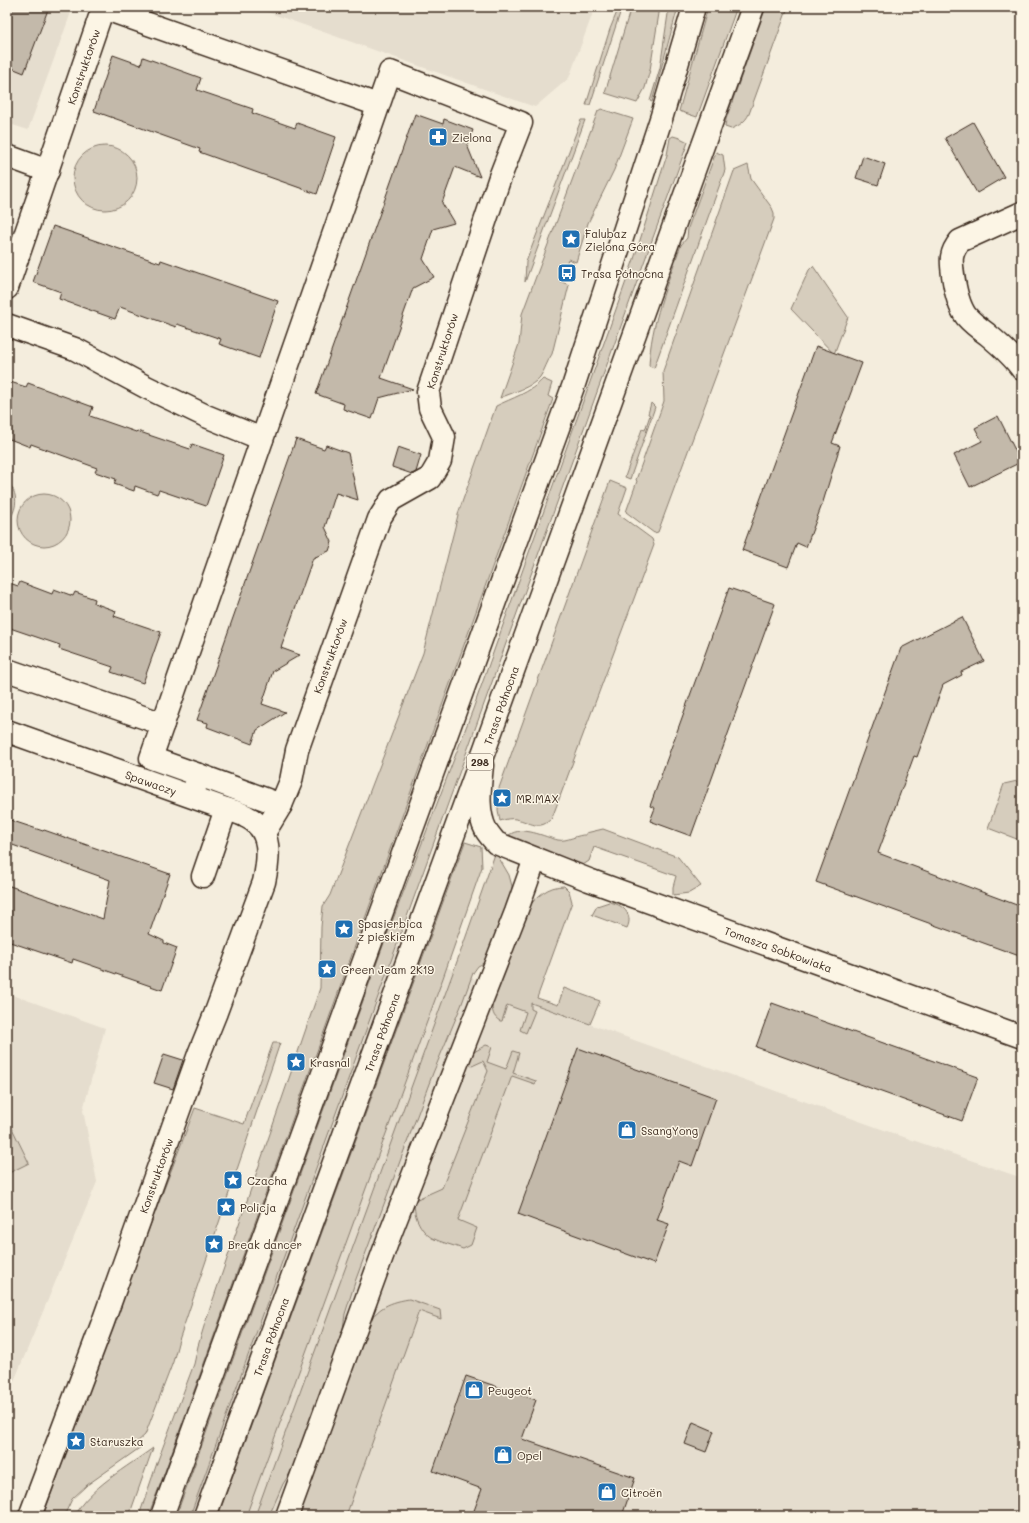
<svg xmlns="http://www.w3.org/2000/svg" width="1029" height="1523" font-family="Mali,sans-serif">
<style>
.built{fill:#e5ddce}
.green{fill:#d6cdbd;stroke:#887c6e}
.building{fill:#c3b9aa;stroke:#3b2a1e}
.lines{fill:none;stroke-linecap:round;stroke-linejoin:round}
.minor-casing{stroke:#3b2a1e;stroke-width:25}
.primary-casing{stroke:#3b2a1e;stroke-width:25}
.minor{stroke:#fcf5e5;stroke-width:22}
.primary{stroke:#fcf5e5;stroke-width:22}
.labels{text-anchor:middle;dominant-baseline:central;stroke-width:3;stroke-linejoin:round;paint-order:stroke}
.shield{fill:#fcf5e5;stroke:#75675a;stroke-width:1}
.shield-label{font-size:10px;font-weight:bold;fill:#3b2a1e}
.street-label{font-size:11px;fill:#3b2a1e;stroke:#fcf5e5}
.poi-label{font-size:11px;fill:#3b2a1e;stroke:#fcf5e5;text-anchor:start}
</style>
<rect width="100%" height="100%" fill="#f4eddd"/>
<filter id="ink" filterUnits="userSpaceOnUse"><feTurbulence type="fractalNoise" baseFrequency=".025" numOctaves="2"/><feDisplacementMap in="SourceGraphic" scale="8" xChannelSelector="R" yChannelSelector="G"/><feConvolveMatrix kernelMatrix="1 2 1 2 8 2 1 2 1" color-interpolation-filters="sRGB"/></filter>
<g filter="url(#ink)">
<g class="built">
<path d="M7,7H73L28,130L7,123Z"/>
<path d="M253,7H595L569,78L535,107Z"/>
<path d="M396,946L531,1003L898,1135L1022,1178V1516H190Z"/>
<path d="M7,993L105,1028L83,1110L97,1182L7,1398Z"/>
</g>
<g class="green">
<path d="M619,7H622L590,105H586L610,29Z"/>
<path d="M631,7H660L650,70L645,88L637,103L605,93Z"/>
<path d="M669,7H678L652,102L650,101L660,68Z"/>
<path d="M708,7H737L697,117L679,111Z"/>
<path d="M766,7H788L749,114C745,122 740,125 731,129L725,127L726,119Z"/>
<path d="M601,109L633,119L614,170L588,223L576,262L568,259L560,281L569,285L552,354C547,361 545,370 540,377C533,387 511,393 500,398L519,344L522,314L598,111Z"/>
<path d="M581,120H585L525,282L526,262Z"/>
<path d="M673,136L680,138L688,142L651,243L190,1516H176L384,943L473,709L634,259L667,155L670,138Z"/>
<circle cx="105" cy="178" r="32"/>
<path d="M716,152L723,155L725,170L654,368L649,366C651,323 667,284 681,245L687,238L688,228Z"/>
<path d="M748,165L751,179L772,208L774,213V219L658,532L654,533L626,512L637,481L636,480L664,401L663,371L734,171Z"/>
<path d="M813,266L848,317L834,354L791,309L809,270Z"/>
<path d="M543,379L552,383L548,396L553,399L160,1485L148,1516H139L158,1460L194,1364L198,1346L205,1323L320,988L321,927L323,906L330,895L423,653L459,511L496,406C512,398 530,393 543,379Z"/>
<path d="M651,403L655,407L630,479L625,477L626,474L642,429L645,430L650,415L648,414Z"/>
<path d="M7,481C19,493 18,510 7,522Z"/>
<path d="M610,481L627,488L618,514L652,539L654,545L552,818C539,832 531,822 516,819C511,818 506,819 500,821L498,810L499,788Z"/>
<circle cx="44" cy="520" r="26"/>
<path d="M1022,780V841L988,828L1004,784Z"/>
<path d="M603,829L678,857L701,886L689,893L673,895V887L676,876L594,847L589,861L583,865L519,843L509,835C523,825 544,837 558,840C567,842 578,834 586,835V833Z"/>
<path d="M465,842L481,847L482,867L443,978L246,1516H218Z"/>
<path d="M495,854L499,858L509,875L512,886V898L490,960L478,966L473,973L461,1006L433,1073L356,1279L345,1314L340,1351L294,1467L283,1484L269,1516H255L463,945Z"/>
<path d="M564,886L569,891L572,902L537,998L558,1005L564,988L600,1001L590,1024L531,1003V1009L535,1011L526,1033L520,1030L526,1012L507,1005L502,1021H500C493,1017 492,1011 492,1003L528,908C537,896 548,886 564,886Z"/>
<path d="M609,902C622,904 634,914 627,928L592,915L597,906Z"/>
<path d="M273,1043H280L178,1343L173,1362L145,1435L136,1443L141,1447L87,1485L72,1499L64,1516H43L130,1278L195,1108L244,1124Z"/>
<path d="M486,1045L492,1047L487,1062L506,1069L513,1051L519,1053L513,1073L536,1081V1082L535,1084L512,1076L458,1220L477,1228L471,1245L463,1249C453,1245 442,1243 432,1238C420,1231 412,1213 415,1200L442,1188L488,1071L483,1061L472,1066L470,1065L469,1061L474,1052Z"/>
<path d="M7,1118L29,1163L7,1174Z"/>
<path d="M409,1299L440,1310L441,1319L419,1311L346,1516H298L364,1330C376,1309 385,1303 409,1299Z"/>
<path d="M153,1448L129,1516H74C89,1488 127,1467 153,1448Z"/>
</g>
<g class="building">
<path d="M7,7H49L24,73L7,66Z"/>
<path d="M113,55L141,65L143,57L201,78L197,90L253,109L252,113L295,128L297,123L336,137L317,194L199,152L200,149L94,111Z"/>
<path d="M415,114L443,124L444,119L473,130L467,145L480,177L455,167L442,203L454,223L433,229L423,259L434,277L413,288L381,378L413,389L379,398L372,419L343,409L344,404L316,394Z"/>
<path d="M973,122L1004,177L977,193L945,138Z"/>
<path d="M863,156L885,164L878,185L856,178Z"/>
<path d="M53,226L160,263L161,260L278,301L259,358L219,344L221,339L177,324L176,327L120,307L115,319L59,299L61,292L33,282Z"/>
<path d="M816,346L862,363L832,443L840,446L823,502L806,547L797,543L788,567L742,550Z"/>
<path d="M7,381L26,387L28,383L93,407L90,416L136,432L137,431L190,449L192,444L224,455L206,506L159,490L157,494L135,486L134,491L114,484L116,479L95,472L97,468L31,444L30,447L7,438Z"/>
<path d="M998,416L1021,462L970,487L954,455L982,441L975,428Z"/>
<path d="M296,439L324,449L326,445L348,453L358,500L336,493L325,527L332,542L329,551L313,558L281,648L300,655L273,671L262,704L285,712L257,730L252,744L207,727L208,723L197,720Z"/>
<path d="M398,447L421,455L416,472L412,474L392,467Z"/>
<path d="M7,582L18,586L20,582L52,594L54,589L73,596L75,592L95,599L94,603L116,611L114,616L161,632L143,683L111,672L113,667L59,649L60,645L7,627Z"/>
<path d="M729,588L775,604L691,836L650,821L655,808L650,806Z"/>
<path d="M962,617L984,661L961,672L962,675L943,685L917,757L914,756L878,853L1022,907V957L816,882L901,648Z"/>
<path d="M7,819L43,831L44,830L170,874L149,934L164,941V943L177,948L162,990L73,959L72,963L7,941V885L103,919L110,880L7,843Z"/>
<path d="M772,1003L978,1077L962,1121L756,1047Z"/>
<path d="M578,1048L716,1098L692,1166L679,1161L657,1220L669,1224L654,1264L518,1214Z"/>
<path d="M164,1054L183,1060L173,1089L154,1083Z"/>
<path d="M466,1376L536,1400L522,1439L635,1478L622,1516H472L482,1489L433,1471Z"/>
<path d="M693,1422L714,1431L706,1452L685,1444Z"/>
</g>
<g class="lines">
<g class="minor-casing">
<g id="minor">
<path d="M7,156L48,171"/>
<path d="M1022,213L960,241C950,253 951,260 953,275C955,289 958,305 966,316C972,323 980,329 987,334C999,344 1013,356 1022,369"/>
<path id="s1" d="M7,288L103,8L378,105"/>
<path d="M7,325L75,349L146,387L206,416L262,439"/>
<path d="M7,670L163,724"/>
<path id="s2" d="M7,731L226,809L203,876"/>
<path id="s3" d="M482,765C480,786 476,811 486,830C489,835 493,839 496,843L589,880L1022,1037"/>
<path d="M199,775L151,758L390,72L521,123L500,177L428,392L430,408L444,437L440,461L430,478L391,500L379,519L297,750L291,781L281,805L264,833"/>
<path d="M194,790L199,775L281,805"/>
<path id="s4" d="M30,1516L103,1322L199,1054L216,1012L264,882C269,859 273,829 247,817C241,813 233,811 226,809"/>
<path d="M287,1516L389,1237L516,912L535,859"/>
</g>
</g>
<g class="primary-casing">
<g id="primary">
<path d="M162,1516L574,384L661,119L694,7"/>
<path id="s5" d="M205,1516L483,754L753,7"/>
</g>
</g>
<use href="#minor" class="minor"/>
<use href="#primary" class="primary"/>
</g>
</g>
<defs>
<g id="pharmacy-square" transform="scale(1)"><rect x="-9" y="-9" width="18" height="18" rx="4" fill="#1f6fb2" stroke="#fcf5e5"/><path d="M-2-6h4v4h4v4h-4v4h-4v-4h-4v-4h4Z" fill="#fff"/></g>
<g id="sight-square" transform="scale(1)"><rect x="-9" y="-9" width="18" height="18" rx="4" fill="#1f6fb2" stroke="#fcf5e5"/><path d="M0-6L1.8-2.2L6-1.7L2.9 1.2L3.7 5.4L0 3.3L-3.7 5.4L-2.9 1.2L-6-1.7L-1.8-2.2Z" fill="#fff"/></g>
<g id="bus-square" transform="scale(1)"><rect x="-9" y="-9" width="18" height="18" rx="4" fill="#1f6fb2" stroke="#fcf5e5"/><path d="M-5-6H5V4H4V6H2V4H-2V6H-4V4H-5ZM-3.5-4V0h7V-4ZM-3.5 1.2v1.5H-2V1.2ZM2 1.2v1.5H3.5V1.2Z" fill="#fff"/></g>
<g id="shop-square" transform="scale(1)"><rect x="-9" y="-9" width="18" height="18" rx="4" fill="#1f6fb2" stroke="#fcf5e5"/><path d="M-5-2.5h2.3a2.7 3.5 0 0 1 5.4 0H5L5.5 6h-11ZM-1.5-2.5h3a1.5 2.3 0 0 0-3 0Z" fill="#fff"/></g>
</defs>
<g fill-rule="evenodd">
<use href="#pharmacy-square" x="438" y="137"/>
<use href="#sight-square" x="571" y="239"/>
<use href="#bus-square" x="567" y="273"/>
<use href="#sight-square" x="502" y="798"/>
<use href="#sight-square" x="344" y="929"/>
<use href="#sight-square" x="327" y="969"/>
<use href="#sight-square" x="296" y="1062"/>
<use href="#shop-square" x="627" y="1130"/>
<use href="#sight-square" x="233" y="1180"/>
<use href="#sight-square" x="226" y="1207"/>
<use href="#sight-square" x="214" y="1244"/>
<use href="#shop-square" x="474" y="1390"/>
<use href="#sight-square" x="76" y="1441"/>
<use href="#shop-square" x="503" y="1455"/>
<use href="#shop-square" x="607" y="1492"/>
</g>
<g class="labels">
<rect class="shield" x="467" y="754" width="26" height="16" rx="3"/>
<g class="shield-label">
<text x="480" y="762">298</text>
</g>
<g class="street-label">
<text stroke="none"><textPath href="#s1" startOffset="234">Konstruktorów</textPath></text>
<text transform="translate(442 351) rotate(-72)">Konstruktorów</text>
<text transform="translate(330 656) rotate(-70)">Konstruktorów</text>
<text stroke="none"><textPath href="#s5" startOffset="863">Trasa Północna</textPath></text>
<text stroke="none"><textPath href="#s2" startOffset="153">Spawaczy</textPath></text>
<text stroke="none"><textPath href="#s3" startOffset="384">Tomasza Sobkowiaka</textPath></text>
<text stroke="none"><textPath href="#s5" startOffset="515">Trasa Północna</textPath></text>
<text stroke="none"><textPath href="#s4" startOffset="363">Konstruktorów</textPath></text>
<text stroke="none"><textPath href="#s5" startOffset="191">Trasa Północna</textPath></text>
</g>
<g class="poi-label">
<text x="452" y="137">Zielona</text>
<text x="585" y="233">Falubaz<tspan x="585" dy="13">Zielona Góra</tspan></text>
<text x="581" y="273">Trasa Północna</text>
<text x="516" y="798">MR.MAX</text>
<text x="358" y="923">Spasierbica<tspan x="358" dy="13">z pieskiem</tspan></text>
<text x="341" y="969">Green Jeam 2K19</text>
<text x="310" y="1062">Krasnal</text>
<text x="641" y="1130">SsangYong</text>
<text x="247" y="1180">Czacha</text>
<text x="240" y="1207">Policja</text>
<text x="228" y="1244">Break dancer</text>
<text x="488" y="1390">Peugeot</text>
<text x="90" y="1441">Staruszka</text>
<text x="517" y="1455">Opel</text>
<text x="621" y="1492">Citroën</text>
</g>
</g>
<rect width="1029" height="1523" fill="none" stroke="#fcf5e5" stroke-width="24"/>
<rect x="12" y="12" width="1005" height="1499" fill="none" stroke="#3b2a1e" stroke-width="1.5" filter="url(#ink)"/>
</svg>
